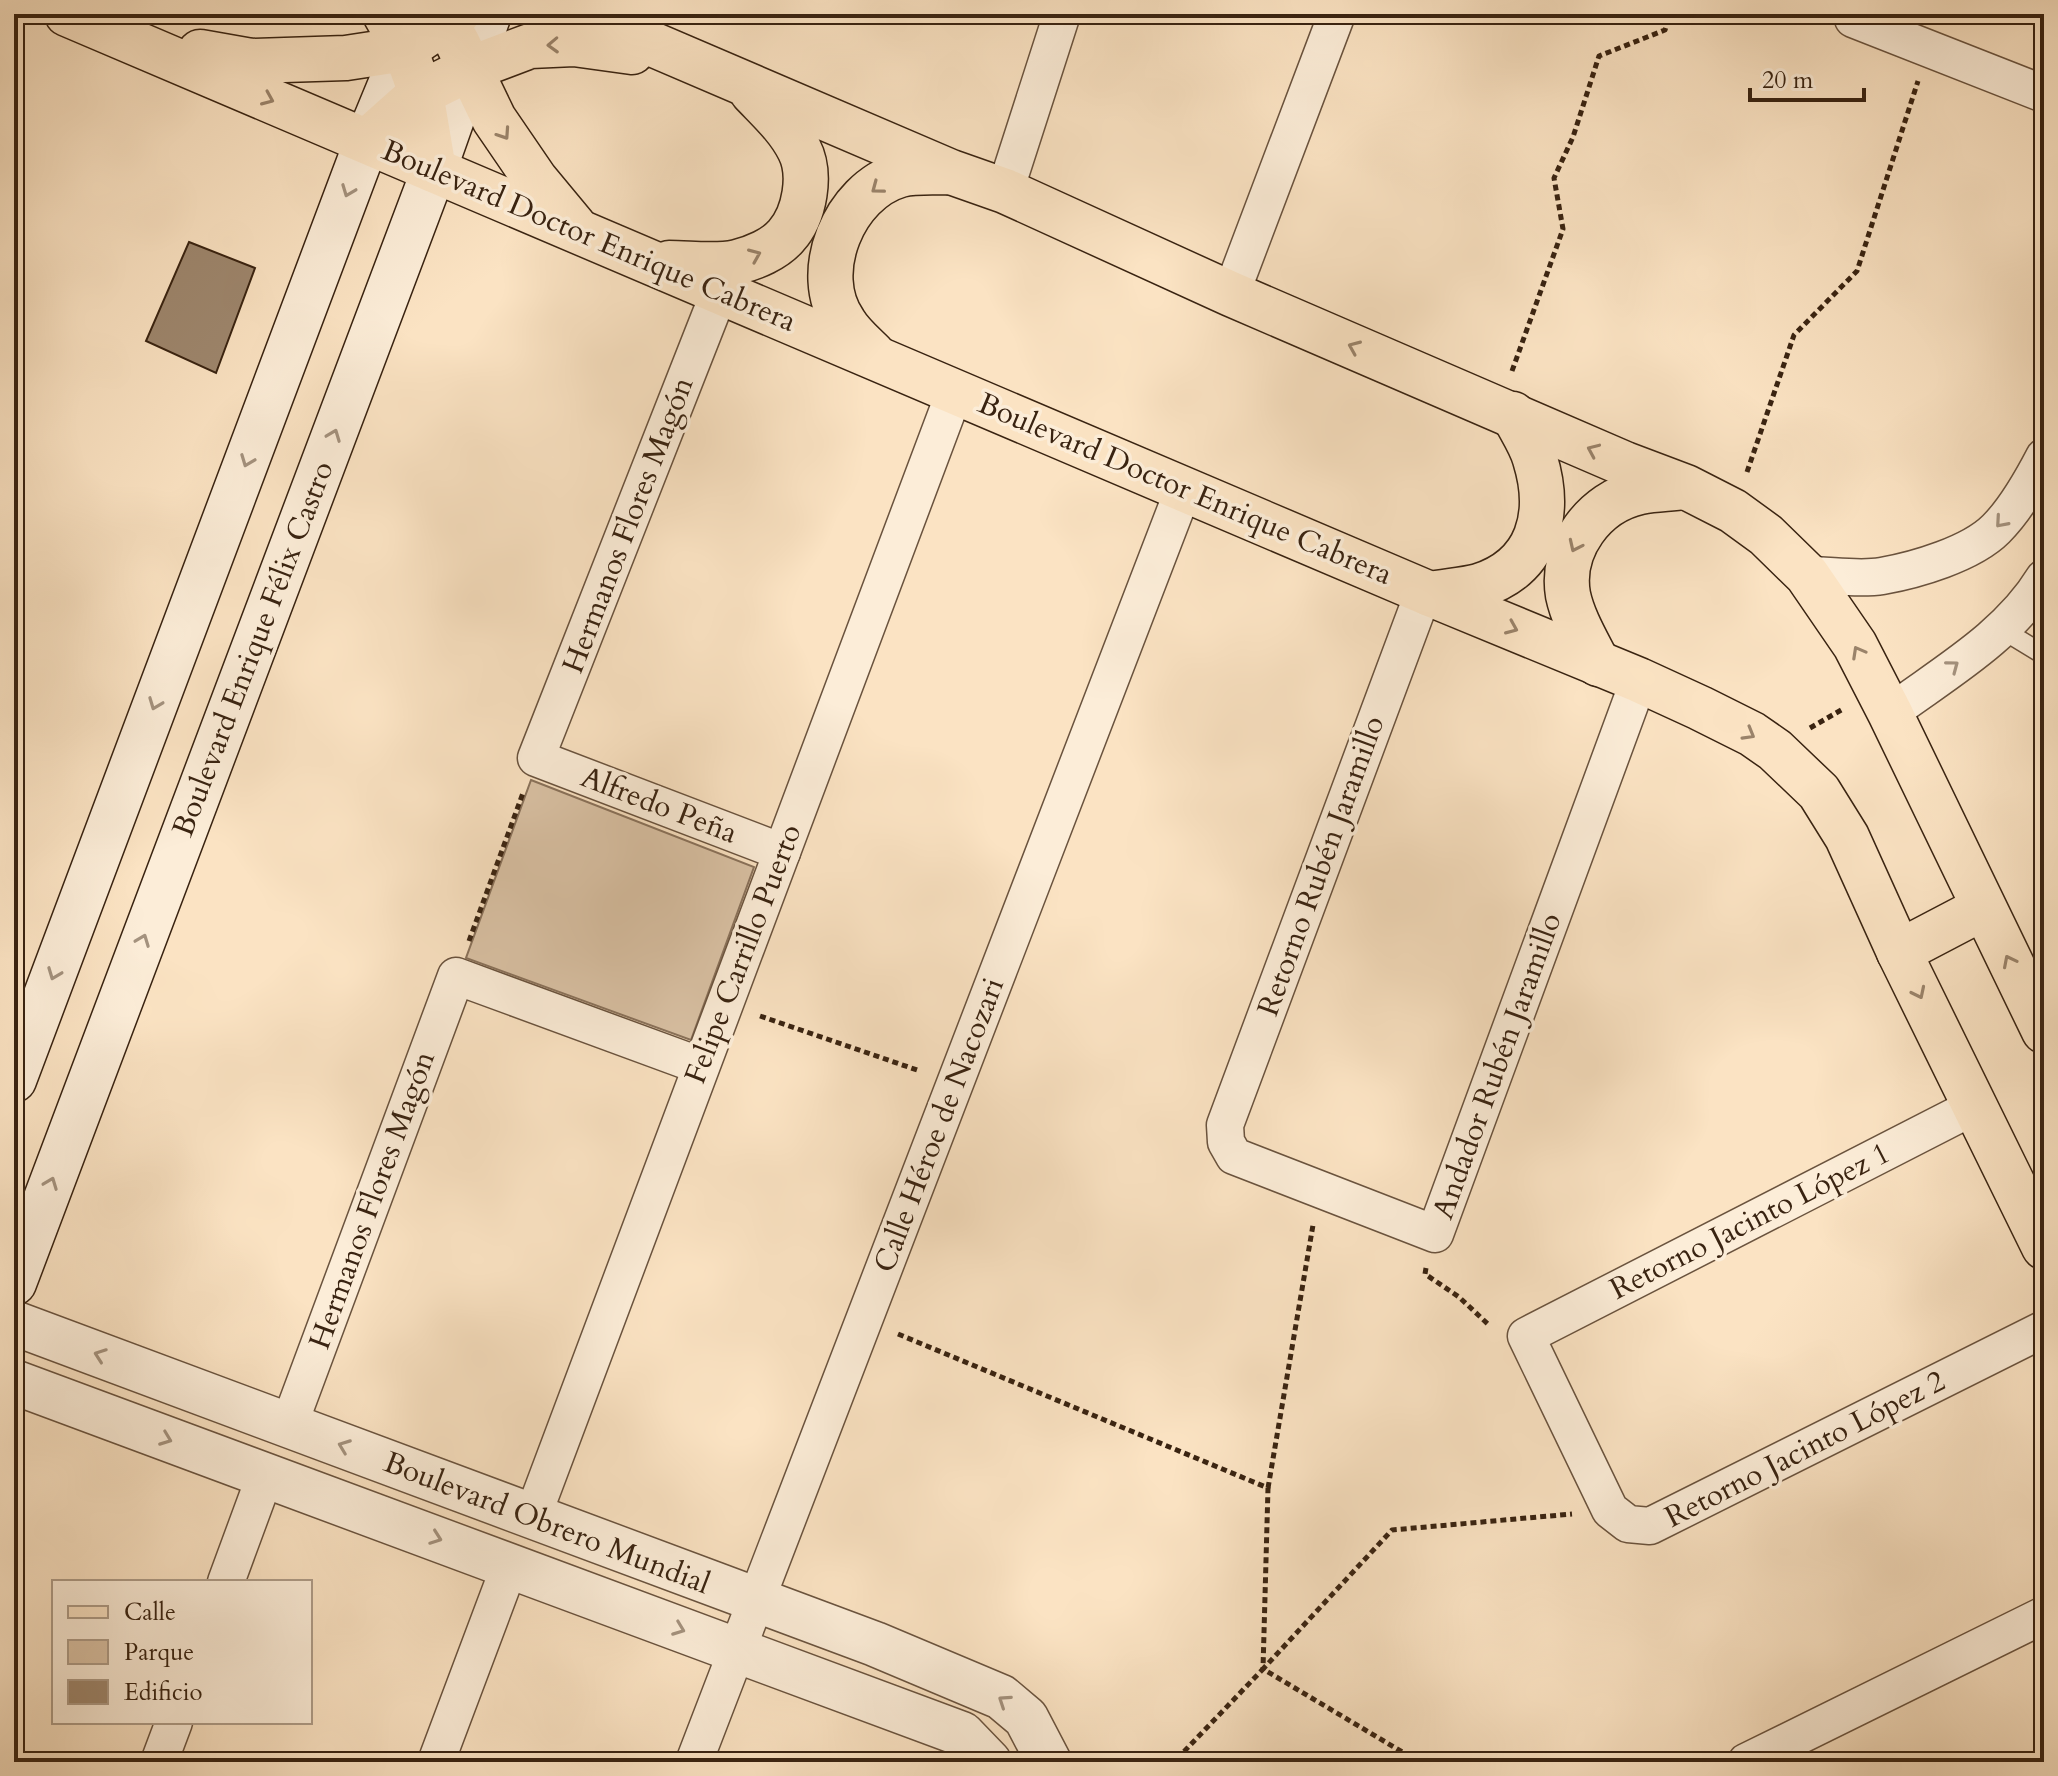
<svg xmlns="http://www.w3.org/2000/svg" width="2058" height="1776" font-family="Cardo,serif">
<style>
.green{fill:#dac2a5;stroke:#8a725b;stroke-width:2}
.building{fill:#9e876e;stroke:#392311;stroke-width:2}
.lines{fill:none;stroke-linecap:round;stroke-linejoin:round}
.service-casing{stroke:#6a533e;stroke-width:21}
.minor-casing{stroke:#6a533e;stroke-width:39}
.tertiary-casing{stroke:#6a533e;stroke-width:47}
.secondary-casing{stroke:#392311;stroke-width:47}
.primary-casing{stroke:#392311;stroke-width:47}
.path{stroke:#392311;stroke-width:5;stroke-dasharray:6 4;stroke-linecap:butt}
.service{stroke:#fcedd8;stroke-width:18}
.minor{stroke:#fcedd8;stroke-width:36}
.tertiary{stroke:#fcedd8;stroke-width:44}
.secondary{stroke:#fcedd8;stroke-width:44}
.primary{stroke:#fbe3c3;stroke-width:44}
.oneway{stroke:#9a836a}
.oneway2{stroke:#a4927e}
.labels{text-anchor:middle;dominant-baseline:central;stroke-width:7;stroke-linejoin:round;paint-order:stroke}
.street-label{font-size:30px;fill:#392311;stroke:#fcedd8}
</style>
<rect width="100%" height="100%" fill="#fbe3c3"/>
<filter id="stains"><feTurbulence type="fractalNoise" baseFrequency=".0025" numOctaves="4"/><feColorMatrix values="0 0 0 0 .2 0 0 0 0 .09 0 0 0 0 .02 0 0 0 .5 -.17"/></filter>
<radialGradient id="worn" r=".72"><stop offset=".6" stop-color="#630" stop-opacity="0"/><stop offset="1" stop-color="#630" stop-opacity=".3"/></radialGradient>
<path class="green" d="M531,780L754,867L691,1040L466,958Z"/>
<path class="building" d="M189,242L255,268L216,373L146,341Z"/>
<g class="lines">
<g class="service-casing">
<path id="service" d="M2003,630L2044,655"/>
</g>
<g class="minor-casing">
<g id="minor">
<path d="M1853,19L2044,94"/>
<path d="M1005,191L1062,14"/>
<path d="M719,293L536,758L782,852"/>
<path d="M1231,294L1337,14"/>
<path d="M1807,575C1831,575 1859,580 1882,576C1916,570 1971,554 1996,529C2016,509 2031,482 2044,457"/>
<path d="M1424,591L1225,1125L1226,1142L1234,1156L1435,1234L1639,680"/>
<path d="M1890,713C1944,673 2008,637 2044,578"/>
<path d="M1975,1106L1526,1336L1610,1510L1628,1524L1650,1526L2044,1329"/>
<path d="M289,1425L456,976L701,1066"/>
<path d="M532,1518L955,391"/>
<path d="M226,1582L265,1476"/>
<path d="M159,1762L174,1722"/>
<path d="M436,1762L510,1565"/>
<path d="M694,1762L1184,488"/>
<path d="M1746,1762L2044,1615"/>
</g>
</g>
<g class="tertiary-casing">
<g id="tertiary">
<path d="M14,1323L875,1644L1001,1697L1026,1718L1049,1762"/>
<path d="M14,1382L962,1734L989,1762"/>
</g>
</g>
<g class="secondary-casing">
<g id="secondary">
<path d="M14,1080L367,141L405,49L416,14"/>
<path d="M14,1283L434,170L489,14"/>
</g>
</g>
<g class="primary-casing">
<g id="primary">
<path d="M67,14L1430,594L1639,680L1700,708L1752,734L1775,750L1819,792L1847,837L1899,952L2044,1247"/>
<path d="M385,14L405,49L421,93L434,170"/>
<path d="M582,14L951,172L1005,191L1231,294L1625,464L1686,487L1733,511L1766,535L1807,575L1855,645L1890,713L2044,1031"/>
<path d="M457,42L494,119L535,179L574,226"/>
<path d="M200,52L251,61L346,58L405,49L457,14"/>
<path d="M367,141L421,93L469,69L530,46L574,44L632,52"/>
<path d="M669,263C690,263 717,267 737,262C754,258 775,249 786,236C805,215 812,174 799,149C788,127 769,110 752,92"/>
<path d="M873,354C863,344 851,334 844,322C810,273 844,191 900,175C914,171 933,173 949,172"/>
<path d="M1430,594C1446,591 1464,590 1479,586C1539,567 1552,514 1535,459C1531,444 1520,428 1513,414"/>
<path d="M1598,664C1587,642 1573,619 1568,595C1560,548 1594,502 1640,492C1654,489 1670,489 1684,487"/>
<path d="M1899,952L1983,908"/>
</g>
</g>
<g class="path">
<path d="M1512,371L1563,229L1554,178L1573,137L1599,56L1665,30L1670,14"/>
<path d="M1747,472L1794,335L1857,271L1918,81"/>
<path d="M1810,728L1843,709"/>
<path d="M469,941L523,793"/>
<path d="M760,1016L920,1071"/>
<path d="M1426,1268L1425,1274L1459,1297L1490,1326"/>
<path d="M898,1334L1268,1488L1263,1669L1174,1762"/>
<path d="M1268,1488L1313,1225"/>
<path d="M1419,1762L1263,1669L1392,1530L1572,1514"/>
</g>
<use href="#service" class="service"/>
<use href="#minor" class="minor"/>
<use href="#tertiary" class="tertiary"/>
<use href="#secondary" class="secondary"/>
<use href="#primary" class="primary"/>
</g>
<defs><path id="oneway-chevron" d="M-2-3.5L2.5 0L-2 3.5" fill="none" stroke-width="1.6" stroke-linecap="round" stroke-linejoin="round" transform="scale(2)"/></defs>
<g class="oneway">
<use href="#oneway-chevron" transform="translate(553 45) rotate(178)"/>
<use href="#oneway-chevron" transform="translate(268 99) rotate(23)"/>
<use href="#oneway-chevron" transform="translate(504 134) rotate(56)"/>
<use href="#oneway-chevron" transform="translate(877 188) rotate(143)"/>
<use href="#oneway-chevron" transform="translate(755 255) rotate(-23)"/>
<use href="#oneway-chevron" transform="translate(1354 347) rotate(-157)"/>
<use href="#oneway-chevron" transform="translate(1593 450) rotate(-156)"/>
<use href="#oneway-chevron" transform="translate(1575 546) rotate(115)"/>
<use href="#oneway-chevron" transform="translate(1512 628) rotate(23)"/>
<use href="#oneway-chevron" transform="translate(1858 652) rotate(-119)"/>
<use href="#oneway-chevron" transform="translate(1749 734) rotate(30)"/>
<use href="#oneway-chevron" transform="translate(2009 961) rotate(-117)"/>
<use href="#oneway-chevron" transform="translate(1919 993) rotate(64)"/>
</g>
<g class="oneway2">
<use href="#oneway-chevron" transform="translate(348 191) rotate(111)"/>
<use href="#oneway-chevron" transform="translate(334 435) rotate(-69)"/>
<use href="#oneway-chevron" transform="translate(247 461) rotate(111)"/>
<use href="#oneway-chevron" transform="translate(2001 522) rotate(131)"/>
<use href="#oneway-chevron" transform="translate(1953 666) rotate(-37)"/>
<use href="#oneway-chevron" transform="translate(155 704) rotate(111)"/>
<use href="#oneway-chevron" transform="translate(143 940) rotate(-69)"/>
<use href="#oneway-chevron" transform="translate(54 974) rotate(111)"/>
<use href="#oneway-chevron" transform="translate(51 1183) rotate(-69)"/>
<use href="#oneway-chevron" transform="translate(100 1355) rotate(-160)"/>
<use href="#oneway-chevron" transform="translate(166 1439) rotate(21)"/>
<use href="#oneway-chevron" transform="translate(344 1446) rotate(-159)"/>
<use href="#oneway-chevron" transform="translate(436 1538) rotate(20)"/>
<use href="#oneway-chevron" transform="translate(679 1629) rotate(21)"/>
<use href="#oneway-chevron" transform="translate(1004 1701) rotate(-146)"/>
</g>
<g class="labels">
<g class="street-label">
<text transform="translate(589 236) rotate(23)">Boulevard Doctor Enrique Cabrera</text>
<text transform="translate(1185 489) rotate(23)">Boulevard Doctor Enrique Cabrera</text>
<text transform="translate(628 525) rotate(-69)">Hermanos Flores Magón</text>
<text transform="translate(253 649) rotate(-69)">Boulevard Enrique Félix Castro</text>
<text transform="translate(659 805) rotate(21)">Alfredo Peña</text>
<text transform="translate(1321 866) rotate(-70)">Retorno Rubén Jaramillo</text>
<text transform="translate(743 954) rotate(-69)">Felipe Carrillo Puerto</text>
<text transform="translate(1497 1066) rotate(-70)">Andador Rubén Jaramillo</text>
<text transform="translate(939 1125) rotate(-69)">Calle Héroe de Nacozari</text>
<text transform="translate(372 1200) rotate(-70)">Hermanos Flores Magón</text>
<text transform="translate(1750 1221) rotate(-27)">Retorno Jacinto López 1</text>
<text transform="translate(1805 1449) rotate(-27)">Retorno Jacinto López 2</text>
<text transform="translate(547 1523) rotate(21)">Boulevard Obrero Mundial</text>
</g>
</g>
<rect width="2058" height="1776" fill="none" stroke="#fbe3c3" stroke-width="48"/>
<rect x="16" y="16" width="2026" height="1744" fill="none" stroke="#392311" stroke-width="4"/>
<rect x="24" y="24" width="2010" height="1728" fill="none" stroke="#392311" stroke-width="2"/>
<rect x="52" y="1580" width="260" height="144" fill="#fcedd8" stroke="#ae9c88" stroke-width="2"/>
<rect x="68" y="1606" width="40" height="12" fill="#fbe3c3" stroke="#ae9c88" stroke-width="2"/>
<text x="124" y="1620" font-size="24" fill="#392311">Calle</text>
<rect x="68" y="1640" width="40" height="24" fill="#dac2a5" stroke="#ae9c88" stroke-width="2"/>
<text x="124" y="1660" font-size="24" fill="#392311">Parque</text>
<rect x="68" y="1680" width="40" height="24" fill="#9e876e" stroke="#ae9c88" stroke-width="2"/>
<text x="124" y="1700" font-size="24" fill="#392311">Edificio</text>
<path d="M1750 88v12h114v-12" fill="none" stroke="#392311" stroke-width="4"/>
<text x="1762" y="88" font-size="24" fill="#392311" stroke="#fcedd8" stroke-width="6" paint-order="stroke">20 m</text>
<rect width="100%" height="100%" filter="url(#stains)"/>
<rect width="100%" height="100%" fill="url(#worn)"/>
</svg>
